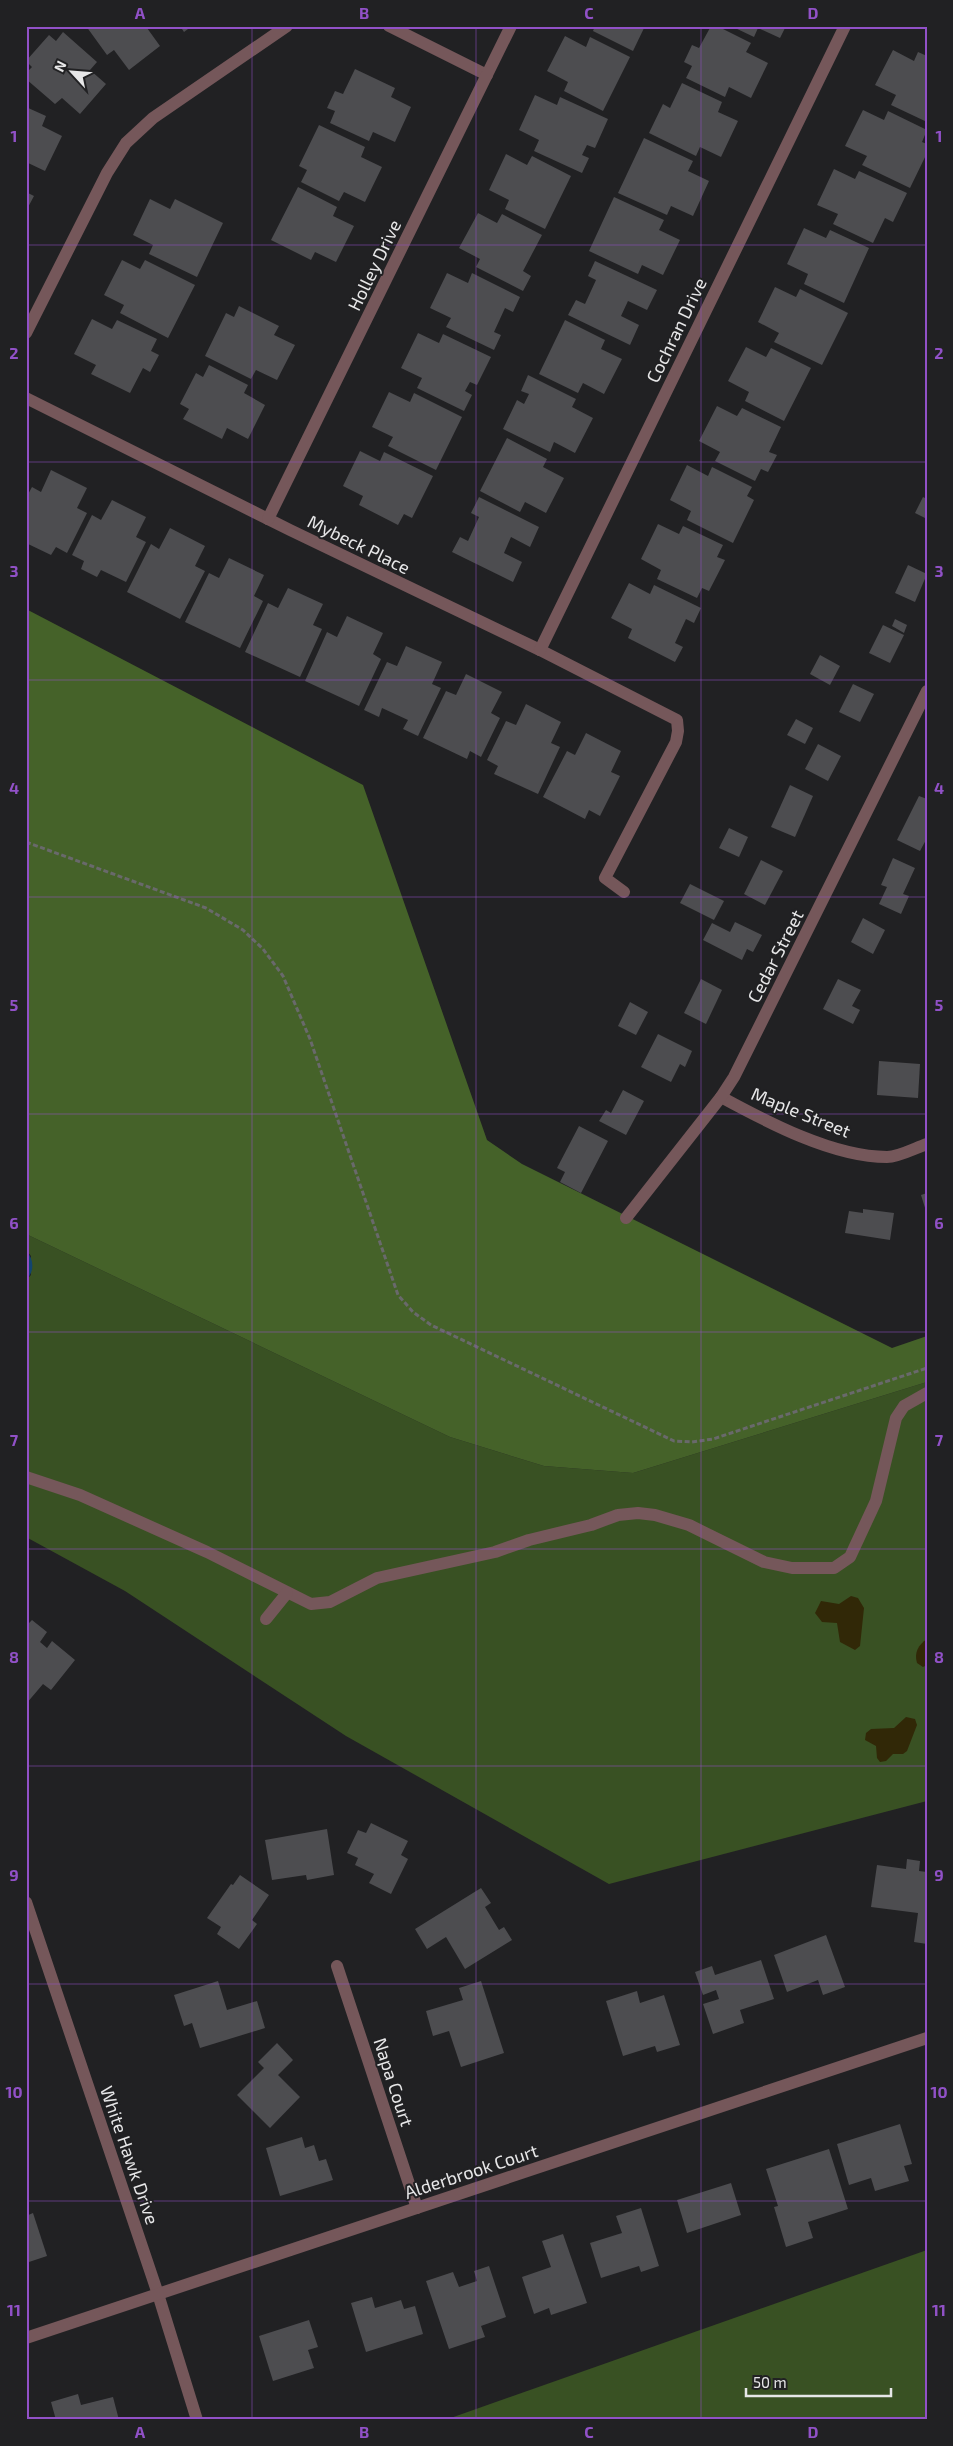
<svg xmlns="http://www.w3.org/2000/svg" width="953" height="2446" font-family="'Exo 2',sans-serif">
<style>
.green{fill:#395123}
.forest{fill:#456229}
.sand{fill:#312807}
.water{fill:#12446f}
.building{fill:#4d4d50}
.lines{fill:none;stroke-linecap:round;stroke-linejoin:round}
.path{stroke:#69696b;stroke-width:3;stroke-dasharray:5 2.5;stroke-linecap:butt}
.minor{stroke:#75575a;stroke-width:12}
.grid{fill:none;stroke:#9151c7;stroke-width:1;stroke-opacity:0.55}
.labels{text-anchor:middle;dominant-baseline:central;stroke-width:4;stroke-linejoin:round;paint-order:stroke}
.street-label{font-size:18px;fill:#e7e7e8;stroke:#212123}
.neatline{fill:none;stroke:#9151c7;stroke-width:2}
.grid-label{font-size:16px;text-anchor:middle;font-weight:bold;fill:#9151c7}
</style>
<rect width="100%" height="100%" fill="#212123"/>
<g class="green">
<path d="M26,1234L450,1437L544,1466L633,1473L927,1382V1801L609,1884L346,1736L125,1591L26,1537V1280L31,1275V1256L26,1250Z"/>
<path d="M927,2250V2420H445Z"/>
</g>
<path class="forest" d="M26,609L363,785L487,1140L522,1164L892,1348L927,1336V1382L633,1473L544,1466L450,1437L26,1234Z"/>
<g class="sand">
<path d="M851,1596L858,1598L864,1608L860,1646L855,1650L840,1642L837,1623L822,1622L815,1613L821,1601L839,1604Z"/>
<path d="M927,1639V1665L923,1667L917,1663C914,1653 918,1645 927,1639Z"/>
<path d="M906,1717L915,1719L917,1725L907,1751L903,1754H893L886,1761L880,1762L877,1758L876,1746L865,1740L866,1733L871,1729L894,1728Z"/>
</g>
<path class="water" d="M26,1250C34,1260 35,1271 26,1280Z"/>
<g class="building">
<path d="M86,26H150L147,28L160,46L129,70L114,50L107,55Z"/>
<path d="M180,26H192L184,32Z"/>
<path d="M595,26H645L633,51L593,31Z"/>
<path d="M711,26H717L751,43L746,52L768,63L751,98L729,87L725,97L686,78L692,66L684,62L692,45L699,48Z"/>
<path d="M731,26H786L780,38L758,28L754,37Z"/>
<path d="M63,32L97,62L90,70L106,84L80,114L62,98L55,104L26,79V73L32,67L26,61L49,35L56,41Z"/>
<path d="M565,36L586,47L590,37L630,57L603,111L564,91L568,82L547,71Z"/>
<path d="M893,50L914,61L918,52L927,56V122L891,105L896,95L875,85Z"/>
<path d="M355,69L395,88L391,97L411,107L395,142L373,132L369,141L330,123L335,111L327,108L335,91L343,94Z"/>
<path d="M682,83L722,102L718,112L738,121L721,157L700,147L696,156L649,133L663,104L670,108Z"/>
<path d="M535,95L557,105L560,97L608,119L595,148L587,145L582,155L589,158L582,173L534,151L539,140L519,130Z"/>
<path d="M26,107L46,116L42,126L62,136L45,171L26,162Z"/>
<path d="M863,110L884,120L888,111L927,130L922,142L927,144V153L910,188L862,165L867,156L845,146Z"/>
<path d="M319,125L365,147L361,157L382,167L365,202L344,192L339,201L301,182L307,170L299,166Z"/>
<path d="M644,138L693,161L688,171L709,181L693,216L671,206L667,215L618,193Z"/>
<path d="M506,154L527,165L532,156L571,176L545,229L505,209L509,200L489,190Z"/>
<path d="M834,169L855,179L859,171L907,193L893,222L885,218L873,243L833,224L838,214L817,205Z"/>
<path d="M298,187L337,207L333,216L354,226L336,262L315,252L311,260L271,240Z"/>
<path d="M26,192L34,196L26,211Z"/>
<path d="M614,197L664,220L659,230L680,240L663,275L642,265L638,274L589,251Z"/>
<path d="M150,199L170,209L175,199L223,223L197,277L149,254L153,245L133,235Z"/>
<path d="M478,213L497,223L502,214L542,235L523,271L531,276L523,291L476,267L480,259L459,248Z"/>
<path d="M804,228L826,238L830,230L869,248L844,303L804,284L808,274L787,264Z"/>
<path d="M122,260L140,269L145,260L195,285L168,338L120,313L124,305L104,295Z"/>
<path d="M595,261L657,290L647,310L628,301L621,316L639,325L630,345L568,315L576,300L585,304L596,280L588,276Z"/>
<path d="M447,273L468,283L472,273L520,297L513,312L505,308L494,332L501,335L494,350L446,327L451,318L430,308Z"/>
<path d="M775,287L796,297L800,289L848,313L822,365L774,342L779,333L758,322Z"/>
<path d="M239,306L279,326L274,335L295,345L277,380L256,370L251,379L205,356L226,313L234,317Z"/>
<path d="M92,319L112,329L117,320L157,339L151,351L159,355L150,372L143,368L130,393L91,374L96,365L74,354Z"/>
<path d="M565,320L605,340L601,349L622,359L604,394L583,383L578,393L539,374Z"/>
<path d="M418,333L439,343L443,334L491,357L477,385L470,382L465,391L472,395L464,411L417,388L422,378L401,368Z"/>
<path d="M746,347L766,357L771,348L811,368L784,421L745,401L749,392L728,381Z"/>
<path d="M209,365L248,385L244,393L265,405L248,439L227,428L222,439L183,419L189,409L180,404L196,373L203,377Z"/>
<path d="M528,375L576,399L572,407L593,418L575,453L554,442L550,452L503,429L517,400L524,404L529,394L521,391Z"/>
<path d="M389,392L410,402L414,393L462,417L436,470L388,446L393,437L372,427Z"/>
<path d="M717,406L737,416L742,408L781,427L769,452L777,455L768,472L761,469L755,481L715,461L720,452L699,441Z"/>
<path d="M507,438L547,459L543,467L564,478L546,513L525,502L520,512L480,491Z"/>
<path d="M360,451L380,461L384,452L433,476L412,518L404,514L398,525L359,505L363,496L343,486Z"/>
<path d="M687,465L708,476L712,467L752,487L747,496L754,500L733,543L687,520L691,511L670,500Z"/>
<path d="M51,470L87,488L77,508L87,513L67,553L56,547L51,555L26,543V498L32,487L41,492Z"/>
<path d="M479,497L539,527L530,547L511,537L504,553L522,562L513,582L452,552L460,537L468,541L479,517L471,513Z"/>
<path d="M923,497L927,499V519L915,513Z"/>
<path d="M112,500L146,517L136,537L146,542L126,582L101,570L97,577L81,569L84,561L72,555L92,515L101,520Z"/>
<path d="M658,524L679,534L683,526L723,545L717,557L725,560L709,591L702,588L697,598L657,579L661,570L641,559Z"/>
<path d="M170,528L205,546L195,566L205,571L180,619L127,592L151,544L159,549Z"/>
<path d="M229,558L264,575L254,596L263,601L240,648L185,622L209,573L219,578Z"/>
<path d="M908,565L927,574L915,602L895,593Z"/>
<path d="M629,583L650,594L654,585L701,608L694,623L686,619L675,643L683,647L675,662L628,638L632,629L611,618Z"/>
<path d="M288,588L323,604L313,625L322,629L300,677L245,652L268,603L278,608Z"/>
<path d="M347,616L383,633L373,654L381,659L359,706L305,681L327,632L337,637Z"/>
<path d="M895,619L907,625L904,633L892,626Z"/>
<path d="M883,625L904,635L890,663L869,653Z"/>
<path d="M406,646L442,662L432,684L441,688L418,736L403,729L408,720L382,708L379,717L364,710L387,662L397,666Z"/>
<path d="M820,655L840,666L830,685L810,674Z"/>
<path d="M466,674L502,692L491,713L500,718L481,757L470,751L467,759L423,738L446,691L456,695Z"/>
<path d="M853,684L874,694L860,722L839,712Z"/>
<path d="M526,704L561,722L551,743L560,747L538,794L494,774L498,766L487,760L506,721L516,725Z"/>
<path d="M796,719L813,728L805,744L787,735Z"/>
<path d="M586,733L621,751L611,772L620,776L600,816L589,810L585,819L543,797L567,751L575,755Z"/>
<path d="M818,744L841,756L828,781L805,769Z"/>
<path d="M790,785L813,796L795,837L771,827Z"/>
<path d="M919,796L927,799V838L920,851L897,840Z"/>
<path d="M729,828L748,837L739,857L719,848Z"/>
<path d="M893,858L915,868L903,894L909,896L901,914L879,904L887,887L881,885Z"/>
<path d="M761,860L783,871L765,905L744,894Z"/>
<path d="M690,884L724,901L714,920L680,903Z"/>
<path d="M863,918L885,930L873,954L851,942Z"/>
<path d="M735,922L762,935L753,952L747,949L742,960L703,940L712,923L730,932Z"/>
<path d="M701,979L722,990L706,1024L684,1013Z"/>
<path d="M838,979L861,990L852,1006L860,1010L853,1024L823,1009Z"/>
<path d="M630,1002L648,1012L636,1035L618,1026Z"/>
<path d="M658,1034L692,1051L685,1067L680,1064L671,1082L641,1067Z"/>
<path d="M879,1061L920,1064L918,1098L877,1095Z"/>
<path d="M623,1090L644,1101L626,1135L599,1121L606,1110L611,1113Z"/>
<path d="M579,1126L608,1141L581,1193L560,1182L565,1172L557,1168Z"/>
<path d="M927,1193V1211H926L921,1195Z"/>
<path d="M863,1209L894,1213L890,1240L845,1233L849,1211L863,1213Z"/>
<path d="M32,1620L47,1632L40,1642L47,1648L52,1641L75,1660L51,1690L43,1684L26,1704V1626Z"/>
<path d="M371,1823L408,1841L401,1855L408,1859L391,1894L369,1883L374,1874L355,1865L358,1858L347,1853L358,1830L366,1833Z"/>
<path d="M327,1829L334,1875L307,1880L306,1875L272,1880L265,1840Z"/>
<path d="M907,1859L920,1861L919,1871L927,1872V1944L914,1942L918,1913L871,1907L877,1865L906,1869Z"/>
<path d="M240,1875L269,1895L252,1920L257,1924L239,1949L217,1934L221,1927L207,1918L231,1884L233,1885Z"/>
<path d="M481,1888L491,1903L485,1907L499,1930L504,1927L512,1940L465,1969L446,1937L427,1949L415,1929Z"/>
<path d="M826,1935L845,1987L823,1995L818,1980L787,1992L774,1955Z"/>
<path d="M761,1960L774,1999L740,2010L744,2023L713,2034L703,2004L719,1999L716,1990L703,1995L695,1972L712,1966L715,1975Z"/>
<path d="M218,1981L227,2010L257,2001L265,2028L200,2048L192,2023L184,2026L174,1995Z"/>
<path d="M481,1981L504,2053L461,2067L449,2031L433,2036L426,2011L463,2000L459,1988Z"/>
<path d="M637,1991L640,2003L664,1995L680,2045L657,2052L655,2046L623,2056L606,2001Z"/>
<path d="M277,2043L293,2060L278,2075L300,2097L270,2128L237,2095L264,2068L258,2062Z"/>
<path d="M900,2124L912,2164L904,2166L909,2181L875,2191L871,2178L849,2185L837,2144Z"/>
<path d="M302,2137L305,2148L314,2145L319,2161L326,2159L333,2180L280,2196L266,2148Z"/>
<path d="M829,2149L848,2209L808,2222L813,2238L786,2247L774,2207L778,2206L766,2169Z"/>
<path d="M731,2183L741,2215L687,2233L677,2200Z"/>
<path d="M641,2208L659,2266L641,2272L639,2266L601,2278L590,2243L622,2233L616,2216Z"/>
<path d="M33,2213L47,2256L26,2263V2216Z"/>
<path d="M563,2234L587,2303L551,2315L549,2308L534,2314L522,2277L551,2267L542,2241Z"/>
<path d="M489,2266L506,2317L481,2326L485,2337L449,2349L426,2281L453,2272L459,2287L477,2281L474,2271Z"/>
<path d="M372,2297L375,2308L401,2300L404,2309L415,2306L423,2334L366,2352L351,2303Z"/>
<path d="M309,2320L318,2347L308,2350L314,2368L273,2381L259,2336Z"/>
<path d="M78,2394L81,2405L113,2397L119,2420H56L51,2402Z"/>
</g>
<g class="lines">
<path class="path" d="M26,842L206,908L243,930L263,949L283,976L310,1039L398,1295L413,1312L431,1325L674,1441L692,1442L713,1439L927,1368"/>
<g class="minor">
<path d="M389,26L487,75"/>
<path d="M26,333L107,173L126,143L153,118L287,26"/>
<path d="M26,398L290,530L540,650L677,720L678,731L676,742L605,878L624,892"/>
<path d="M268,519L511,26"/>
<path d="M540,650L845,26"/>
<path d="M721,1097C767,1122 833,1157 887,1157C899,1157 915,1148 927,1144"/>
<path d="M626,1218L721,1097L734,1077L927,691"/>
<path d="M26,1477L80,1495L207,1552L311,1604L330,1602L377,1578L495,1552L529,1540L591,1525L618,1515L638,1513L655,1515L689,1525L764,1562L792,1568H834L850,1557L876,1501L896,1418L904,1406L927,1393"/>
<path d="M266,1619L287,1593"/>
<path d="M26,1902L158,2294L197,2420"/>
<path d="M337,1966L417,2208"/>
<path d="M26,2338L927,2038"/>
</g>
</g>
<path class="grid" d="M252,26V2420M476,26V2420M701,26V2420M26,245H927M26,462H927M26,680H927M26,897H927M26,1114H927M26,1332H927M26,1549H927M26,1766H927M26,1984H927M26,2201H927"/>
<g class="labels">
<g class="street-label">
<text transform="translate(374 265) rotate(-64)">Holley Drive</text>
<text transform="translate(676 330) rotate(-64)">Cochran Drive</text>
<text transform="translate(359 544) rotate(26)">Mybeck Place</text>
<text transform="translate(775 956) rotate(-63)">Cedar Street</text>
<text transform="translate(801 1112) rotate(22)">Maple Street</text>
<text transform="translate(394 2082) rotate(72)">Napa Court</text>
<text transform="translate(130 2155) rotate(71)">White Hawk Drive</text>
<text transform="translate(471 2171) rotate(-18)">Alderbrook Court</text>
</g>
</g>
<rect width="953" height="2446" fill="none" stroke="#212123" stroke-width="55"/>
<g transform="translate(72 72) rotate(296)" stroke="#212123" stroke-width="4" paint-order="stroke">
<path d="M0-4L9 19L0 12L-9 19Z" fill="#e7e7e8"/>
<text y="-8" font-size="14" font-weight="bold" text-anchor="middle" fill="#e7e7e8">N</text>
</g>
<path d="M746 2388v8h145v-8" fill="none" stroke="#e7e7e8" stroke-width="2.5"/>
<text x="753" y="2388" font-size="15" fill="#e7e7e8" stroke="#212123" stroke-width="4" paint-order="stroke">50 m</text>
<rect x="28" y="28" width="898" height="2390" class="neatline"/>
<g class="grid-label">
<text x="140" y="19">A</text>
<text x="364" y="19">B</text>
<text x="589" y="19">C</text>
<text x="813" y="19">D</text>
<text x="14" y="142">1</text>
<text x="939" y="142">1</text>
<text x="14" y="359">2</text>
<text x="939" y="359">2</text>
<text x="14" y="577">3</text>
<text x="939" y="577">3</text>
<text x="14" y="794">4</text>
<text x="939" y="794">4</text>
<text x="14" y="1011">5</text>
<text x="939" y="1011">5</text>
<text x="14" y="1229">6</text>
<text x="939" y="1229">6</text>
<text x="14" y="1446">7</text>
<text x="939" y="1446">7</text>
<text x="14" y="1663">8</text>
<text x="939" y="1663">8</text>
<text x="14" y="1881">9</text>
<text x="939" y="1881">9</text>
<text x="14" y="2098">10</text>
<text x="939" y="2098">10</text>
<text x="14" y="2316">11</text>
<text x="939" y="2316">11</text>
<text x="140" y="2438">A</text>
<text x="364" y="2438">B</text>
<text x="589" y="2438">C</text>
<text x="813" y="2438">D</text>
</g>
</svg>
